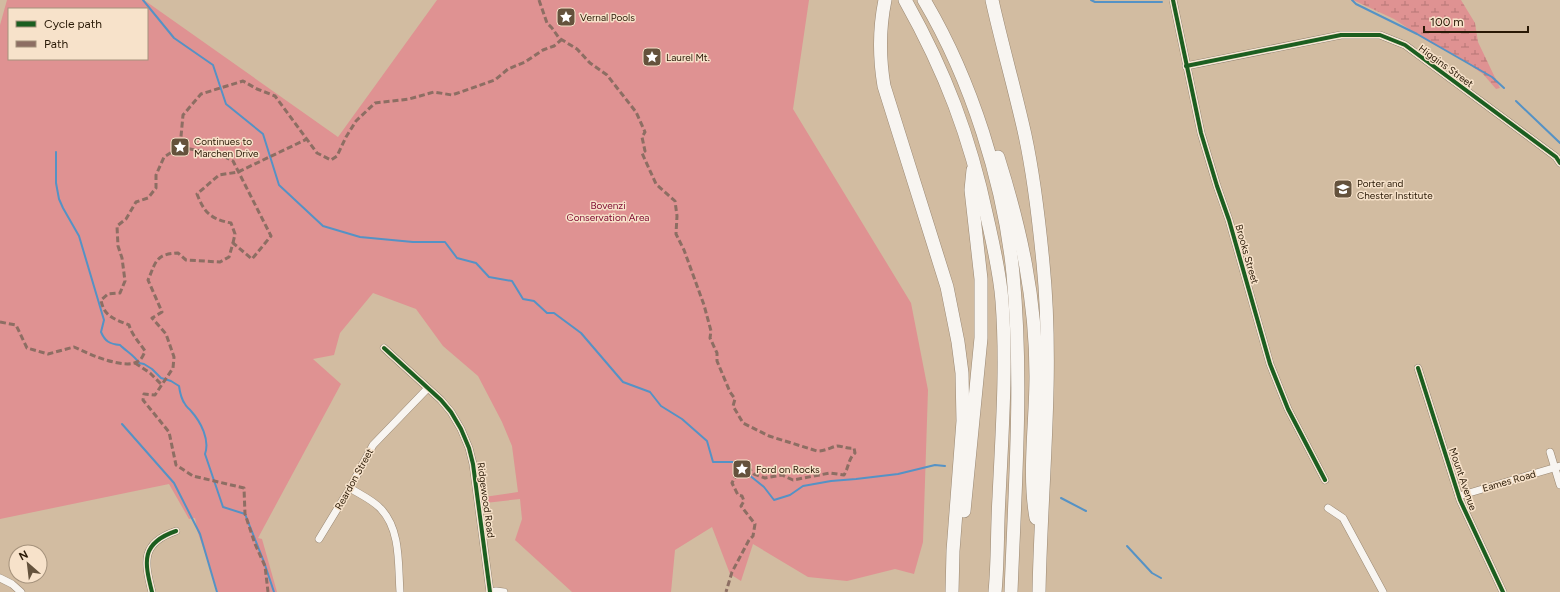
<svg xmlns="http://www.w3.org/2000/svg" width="1560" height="592" font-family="Figtree,sans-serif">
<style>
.wetland{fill:url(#wetland-marsh)}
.park{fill:#df9292;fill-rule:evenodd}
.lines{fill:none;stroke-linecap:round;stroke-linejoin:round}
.stream{stroke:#5592c5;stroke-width:2}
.minor-casing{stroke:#998772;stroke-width:8}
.motorway-casing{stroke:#998772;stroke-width:14}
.minor{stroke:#f8f5f1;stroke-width:7}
.motorway{stroke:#f8f5f1;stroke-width:13}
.quiet{stroke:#8d6e63;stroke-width:3;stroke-dasharray:6 3;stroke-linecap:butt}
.cycleway-casing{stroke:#f7e2ca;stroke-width:6}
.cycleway{stroke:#1b5e20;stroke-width:4}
.labels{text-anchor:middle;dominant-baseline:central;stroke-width:3;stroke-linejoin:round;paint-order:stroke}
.poi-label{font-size:10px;fill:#291906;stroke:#f7e2ca;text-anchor:start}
.street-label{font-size:10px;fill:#291906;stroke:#f7e2ca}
.park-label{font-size:10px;fill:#810e33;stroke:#f7e2ca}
</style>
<defs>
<pattern id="wetland-marsh" width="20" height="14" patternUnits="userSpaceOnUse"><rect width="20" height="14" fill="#df9292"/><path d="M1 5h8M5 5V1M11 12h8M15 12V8" fill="none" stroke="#b57675"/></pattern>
</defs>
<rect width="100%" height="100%" fill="#d2bca1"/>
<path class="wetland" d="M1353,0H1461L1475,23L1478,42L1500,88L1496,89L1483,74L1457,56L1429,42L1394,19Z"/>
<path class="park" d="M7,0H144L338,137L437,0H809L793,109L911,303L928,390L923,542L914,574L895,569L847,581L808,577L753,544L741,581L730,574L712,527L675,550L671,592H572L515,540L522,519L520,499L485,503L484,497L518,492L512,446L502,422L478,376L443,346L416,309L373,293L340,333L334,355L313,359L341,384L258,538L262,539L277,592H218L198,533L195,518L189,519L169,484L0,519V25ZM9,9H147V59H9Z"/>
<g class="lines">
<g class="stream">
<path d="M143,0L174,38L213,65L226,104L263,134L279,185L323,226L360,237L413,242H445L457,258L476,263L489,277L512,281L523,299L534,301L547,313H554L581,333L623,382L650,392L661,406L682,419L707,441L713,462H733L764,487L774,500L790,495L803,486L831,481L856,479L898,474L935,465L945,466"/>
<path d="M1091,0L1095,2H1162"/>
<path d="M1352,0L1356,4L1417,34L1492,77L1504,88"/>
<path d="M1516,101L1560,143"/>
<path d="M56,152V183L59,199L63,208L79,236L104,320L101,332C105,341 109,344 120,345C126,351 135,356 139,363L144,364L152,369L161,378L171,381L179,386C180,393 181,399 185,404C186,407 189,408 191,411C201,422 210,440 205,454L223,507L245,514L264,562L274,592"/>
<path d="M122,424L174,483L200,534L217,592"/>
<path d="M1061,498L1086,511"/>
<path d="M1127,546L1152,573L1161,578"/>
</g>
<g class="minor-casing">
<g id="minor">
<path d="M1173,0L1201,133L1217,186L1229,220L1270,364L1288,409L1325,480"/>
<path d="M1186,66L1341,35H1380L1405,45L1556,157L1560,163"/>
<path d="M384,348L441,400L451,412L461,429L469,448L473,464L490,592"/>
<path d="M1418,368L1460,500L1503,592"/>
<path d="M1550,452L1560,485"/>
<path d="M350,488C359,494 373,500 381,509C401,530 398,565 400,592"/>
<path d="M1459,496L1560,466"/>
<path d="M1328,508L1343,518L1383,592"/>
<path d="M319,539L350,488L373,445L427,389"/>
<path d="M0,578L12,584L21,592"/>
<path d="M152,592C144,561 141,543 176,531"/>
<path d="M490,592L496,591L504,592"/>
</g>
</g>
<g class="motorway-casing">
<g id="motorway">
<path d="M885,0C879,29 879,56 884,86L947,287L958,342L962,373L963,421L953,551L952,592"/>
<path d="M905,0C945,71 970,137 987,217C993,244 1000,273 1002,301C1007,366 1002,432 999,497C997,529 998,561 995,592"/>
<path d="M924,0C971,79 1004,183 1013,274C1023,380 1015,486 1011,592"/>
<path d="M992,0C1002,45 1015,90 1025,135C1034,177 1039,221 1043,263C1054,373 1041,483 1039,592"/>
<path d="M998,157C1021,230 1036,299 1036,376C1036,423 1028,472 1036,518"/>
<path d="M964,511L981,338V279L971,190L973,170"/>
</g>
</g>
<use href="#minor" class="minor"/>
<use href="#motorway" class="motorway"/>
<g class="quiet">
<path d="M539,0L547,23L552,28L559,38L577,49L590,63L607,75L636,112L645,132L642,137L645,151L642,153L656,184L675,201L677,216L676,234L684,250L704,305L711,331L710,338L717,353V361L730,392L735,399L733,406L743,423L769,436L817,451C826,451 831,447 837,446C843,446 846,449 854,448L855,453C848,459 849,467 844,475L830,473L793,480L782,475L765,478L754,474L749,468L745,467L738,471L732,483L738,495L742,496L744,501L741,506L755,524L753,536L749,540L732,572L726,592"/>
<path d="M180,147L221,155L233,161L271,236L252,259L233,243L229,257L220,262L186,260L178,253C155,254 156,262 148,280L162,312L152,318L166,334L174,357L173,368L155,395L144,394L143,400L169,432L176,465L193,476L244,488L245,514L255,544L265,566L268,592"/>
<path d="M233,243L235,234L231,223C210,219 204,212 197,194L219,175L238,172L307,139"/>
<path d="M0,322L16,325L27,348L48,354L74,347C87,353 127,372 140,360C142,358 144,354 145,351C139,342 132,335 129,325C115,319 104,317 101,300L108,294L120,293L125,281L122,258L118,246L117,226L126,219L136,202L148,198L156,188V175L164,157L180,147L183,115L201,94L243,81L257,89L275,96L317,153L331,160L337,156L346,137L356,121L375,103L409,99L434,92L452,95L495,80L508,69L525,62L543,50L554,46L561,40"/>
<path d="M135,363L150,373L162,385"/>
</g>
<g class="cycleway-casing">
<g id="cycleway">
<path d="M1173,0L1201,133L1217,186L1229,220L1270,364L1288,409L1325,480"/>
<path d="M1186,66L1341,35H1380L1405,45L1556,157L1560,163"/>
<path d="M384,348L441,400L451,412L461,429L469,448L473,464L490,592"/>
<path d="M1418,368L1460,500L1503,592"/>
<path d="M152,592C144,561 141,543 176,531"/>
</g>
</g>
<use href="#cycleway" class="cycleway"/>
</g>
<defs>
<g id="sight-square" transform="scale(1)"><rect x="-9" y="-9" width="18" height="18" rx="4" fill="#64523c" stroke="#f7e2ca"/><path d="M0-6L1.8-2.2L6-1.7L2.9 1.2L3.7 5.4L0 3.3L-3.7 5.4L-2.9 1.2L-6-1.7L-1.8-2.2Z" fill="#fff"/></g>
<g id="university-square" transform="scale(1)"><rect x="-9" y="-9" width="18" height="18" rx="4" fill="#64523c" stroke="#f7e2ca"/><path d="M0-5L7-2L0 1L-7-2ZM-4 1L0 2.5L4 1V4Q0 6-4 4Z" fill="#fff"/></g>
</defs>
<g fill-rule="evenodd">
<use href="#sight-square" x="566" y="17"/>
<use href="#sight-square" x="652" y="57"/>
<use href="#sight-square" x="180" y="147"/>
<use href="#university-square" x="1343" y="189"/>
<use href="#sight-square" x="742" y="469"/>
</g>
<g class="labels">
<g class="poi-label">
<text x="580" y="17">Vernal Pools</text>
<text x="666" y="57">Laurel Mt.</text>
<text x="194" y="141">Continues to<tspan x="194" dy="12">Marchen Drive</tspan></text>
<text x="1357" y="183">Porter and<tspan x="1357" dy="12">Chester Institute</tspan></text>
<text x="756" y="469">Ford on Rocks</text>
</g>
<g class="street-label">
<text transform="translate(1446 66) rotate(36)">Higgins Street</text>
<text transform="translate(1247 254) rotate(74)">Brooks Street</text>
<text transform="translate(354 479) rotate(-61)">Reardon Street</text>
<text transform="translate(1463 479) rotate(71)">Mount Avenue</text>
<text transform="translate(1509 481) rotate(-16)">Eames Road</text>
<text transform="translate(486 500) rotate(82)">Ridgewood Road</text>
</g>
<g class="park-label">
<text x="608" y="205">Bovenzi<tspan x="608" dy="12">Conservation Area</tspan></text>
</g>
</g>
<rect x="8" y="8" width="140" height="52" fill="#f7e2ca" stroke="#a5927c"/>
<rect x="16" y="21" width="20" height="6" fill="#1b5e20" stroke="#a5927c"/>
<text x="44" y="28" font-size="12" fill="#291906">Cycle path</text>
<rect x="16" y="41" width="20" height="6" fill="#8d6e63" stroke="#a5927c"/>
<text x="44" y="48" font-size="12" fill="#291906">Path</text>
<g transform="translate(28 564) rotate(332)"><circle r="19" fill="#f7e2ca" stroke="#a5927c"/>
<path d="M0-3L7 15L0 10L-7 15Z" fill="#64523c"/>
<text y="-6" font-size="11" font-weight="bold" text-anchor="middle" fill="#291906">N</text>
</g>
<path d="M1424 26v6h104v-6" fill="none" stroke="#291906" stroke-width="2"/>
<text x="1430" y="26" font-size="12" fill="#291906" stroke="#f7e2ca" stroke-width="3" paint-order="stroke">100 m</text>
</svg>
